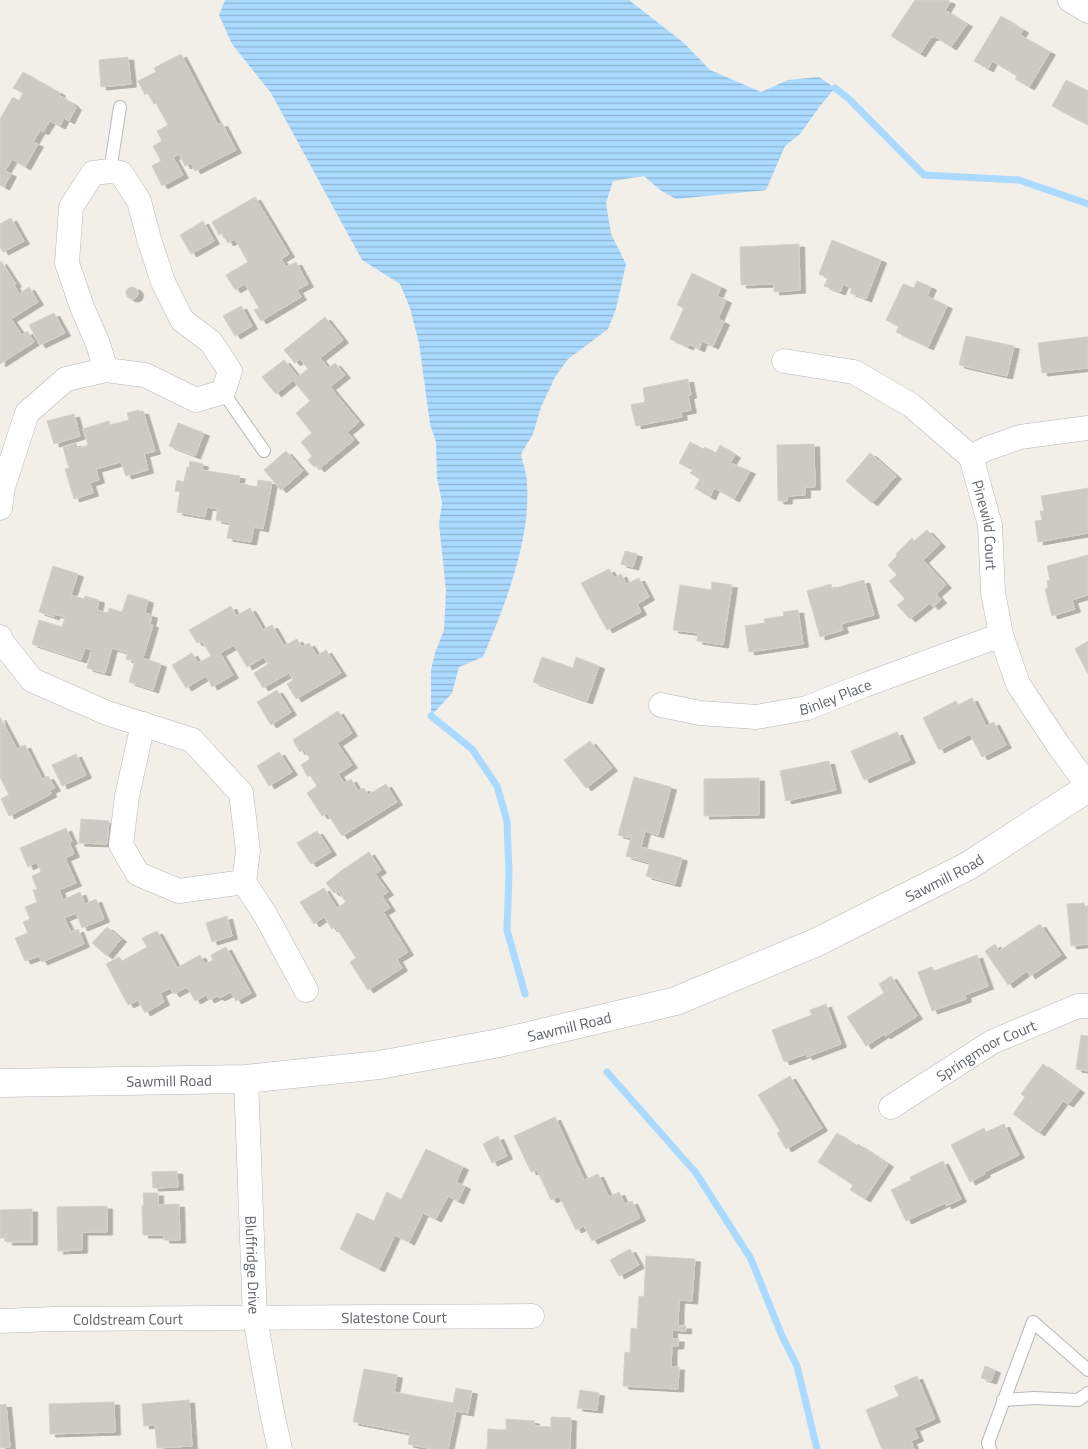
<svg xmlns="http://www.w3.org/2000/svg" width="1088" height="1449" font-family="'Titillium Web',sans-serif">
<style>
.water{fill:url(#water-rules)}
.lines{fill:none;stroke-linecap:round;stroke-linejoin:round}
.stream{stroke:#aadaff;stroke-width:7}
.building{fill:#cccac5;stroke:#d6d1c6;filter:url(#shadow)}
.service-casing{stroke:#b5b8bc;stroke-width:14}
.minor-casing{stroke:#b5b8bc;stroke-width:25}
.tertiary-casing{stroke:#b5b8bc;stroke-width:29}
.service{stroke:#fff;stroke-width:12}
.minor{stroke:#fff;stroke-width:24}
.tertiary{stroke:#fff;stroke-width:28}
.labels{text-anchor:middle;dominant-baseline:central;stroke-width:4.5;stroke-linejoin:round;paint-order:stroke}
.street-label{font-size:15px;fill:#5f6368;stroke:#fff}
</style>
<defs>
<pattern id="water-rules" width="6" height="5" patternUnits="userSpaceOnUse" patternTransform="scale(1.25)"><rect width="6" height="5" fill="#aadaff"/><path d="M0 2.5h6" fill="none" stroke="#8eb4d2"/></pattern>
<filter id="shadow"><feDropShadow dx="5.5" dy="3" stdDeviation="0" flood-color="#0004"/></filter>
</defs>
<rect width="100%" height="100%" fill="#f1efe8"/>
<path class="water" d="M225,0H629L684,43L710,70L761,92L788,80L819,77L835,88L820,106L800,134L785,146L766,190L676,199L660,190L644,176L613,181L606,203L611,234L626,264L616,309L608,329L568,359L555,377L541,407L533,434L521,454C523,464 527,474 527,484C531,539 505,606 483,657L459,667L452,693L431,716V670L435,653L444,630L446,590L439,524L442,503L437,478L436,442L430,424L419,343L410,308L400,284L362,260L271,93L232,44L219,15Z"/>
<g class="lines">
<g class="stream">
<path d="M835,88L849,99L924,175L1019,180L1088,204"/>
<path d="M431,716L472,749L497,786L507,821L509,874L507,930L525,994"/>
<path d="M607,1072L696,1173L751,1259L782,1336L797,1366L817,1449"/>
</g>
</g>
<g class="building">
<path d="M915,0H948L950,2L945,10L967,24L951,47L934,36L933,38L931,37L920,54L891,36Z"/>
<path d="M1001,16L1023,30L1020,35L1050,52L1029,87L1015,79L1017,76L992,61L988,69L974,61Z"/>
<path d="M181,54L218,125L222,123L236,150L195,171L191,163L185,166L179,154L173,157L183,175L162,186L152,166L161,161L153,146L162,141L157,131L168,125L156,103L154,104L148,93L145,95L138,81L156,72L154,68Z"/>
<path d="M128,57L131,84L101,87L99,60Z"/>
<path d="M23,72L60,93L59,95L73,104V105L76,107L69,121L64,118L60,126L50,121L43,132L40,130L33,142L38,144L25,167L12,159L5,171L11,174L4,187L0,185V119L13,97L19,101L23,93L13,88Z"/>
<path d="M1066,80L1088,91V125L1052,106Z"/>
<path d="M255,197L289,254L281,259L286,267L296,262L308,284L297,290L301,297L261,321L254,310L259,308L245,284L235,290L226,275L248,262L235,239L228,243L222,233L219,235L212,222Z"/>
<path d="M11,218L24,241L3,252L0,247V224Z"/>
<path d="M203,221L214,241L191,254L180,235Z"/>
<path d="M832,240L881,260L866,299L850,293L852,288L843,284L840,292L824,286L828,278L819,274Z"/>
<path d="M799,244L800,290L774,292V284L741,285L740,247Z"/>
<path d="M1,261L16,284L14,285L19,294L29,287L38,302L11,319L22,335L27,331L34,342L0,364V263Z"/>
<path d="M692,273L721,287L717,296L726,300L718,319L724,322L713,346L702,341L699,349L689,344L688,347L670,339L684,308L677,305Z"/>
<path d="M917,281L931,287L927,296L947,306L928,347L896,332L899,326L886,320L903,284L914,288Z"/>
<circle cx="132" cy="293" r="6"/>
<path d="M241,306L252,326L235,336L223,316Z"/>
<path d="M54,313L65,333L40,345L29,325Z"/>
<path d="M325,317L343,340L320,358L328,368L335,363L345,375L330,387L359,422L347,432L354,440L319,469L316,465L314,467L308,460L312,456L301,442L312,433L296,413L310,401L293,380L276,394L262,377L284,360L298,377L308,369L300,359L295,363L284,350Z"/>
<path d="M966,336L1014,346L1007,376L959,365Z"/>
<path d="M1085,337H1088V368L1042,373L1038,343Z"/>
<path d="M688,379L691,395L688,396L691,410L681,412L682,417L636,426L631,405L645,402L643,388Z"/>
<path d="M139,410V412L143,411L155,451L144,454L148,470L126,476L121,462L96,469L99,480L90,483L93,493L74,499L65,469L69,468L63,447L76,443L78,448L88,445L83,429L109,421L110,425L129,420L127,413Z"/>
<path d="M74,414L80,436L54,444L47,421Z"/>
<path d="M178,423L204,433L195,456L169,446Z"/>
<path d="M690,442L703,449L705,447L716,453L720,445L735,455L730,463L750,471L734,499L714,488L710,497L695,488L700,479L690,473L693,470L679,463Z"/>
<path d="M814,444L815,487H805V495L787,496V501H778L777,445Z"/>
<path d="M286,451L303,471L281,490L264,470Z"/>
<path d="M870,453L896,476L872,503L846,481Z"/>
<path d="M190,461L203,464L202,470L240,476L238,483L257,487L258,480L272,482L263,529L254,527L251,542L227,538L230,523L216,520L218,509L207,507L205,517L177,512L180,492L175,491L177,480L184,482L187,467L189,468Z"/>
<path d="M1088,488V533L1038,542L1035,521L1042,520L1040,511H1044L1041,496Z"/>
<path d="M927,530L940,544L923,560L946,585L936,594L941,600L933,607L930,603L910,619L897,605L905,599L889,581L897,575L888,565L897,556L896,554L912,538L914,541Z"/>
<path d="M625,551L637,554L633,567L621,564Z"/>
<path d="M1088,555V595L1072,600L1075,609L1052,616L1045,589L1048,588L1047,581L1050,580L1047,566Z"/>
<path d="M53,566L78,574L71,595L84,599L85,596L99,600L97,610L108,613L109,608L122,612L128,594L148,600L145,613L152,615L150,624L153,625L143,658L161,664L153,690L129,682L135,661L126,659L128,653L112,648L105,673L87,668L92,650L85,648L81,660L32,644L39,620L62,627L65,617L54,614V617L39,612Z"/>
<path d="M609,569L614,578L621,574L626,584L639,578L649,597L637,604L641,612L607,630L581,583Z"/>
<path d="M864,580L874,615L841,624L843,630L820,637L807,591L831,584L832,589Z"/>
<path d="M712,582L732,585L723,645L697,641L698,633L673,630L680,585L711,590Z"/>
<path d="M231,606L236,616L250,608L263,630L272,625L284,646L297,639L302,647L309,643L317,656L326,650L341,673L296,699L287,684L293,680L289,673L263,688L254,673L268,664L264,657L247,667L234,645L220,653L233,675L212,687L206,676L186,688L172,665L192,653L198,663L211,656L202,641L197,643L189,630Z"/>
<path d="M798,610L803,644L749,652L745,626L765,623L764,619L784,616L783,612Z"/>
<path d="M1088,641V674L1075,649Z"/>
<path d="M542,657L573,668L576,657L599,666L587,701L533,682Z"/>
<path d="M277,690L291,712L271,725L257,702Z"/>
<path d="M972,698L986,726L994,722L1006,745L982,757L970,734L939,750L923,718L956,701L958,705Z"/>
<path d="M338,711L352,733L337,743L352,765L338,774L344,783L351,779L358,791L364,788L368,795L386,784L397,802L342,836L327,813L322,816L307,793L317,786L310,775L308,777L301,765L310,759L304,749L300,752L293,740Z"/>
<path d="M0,717L17,749L25,745L42,779L48,776L55,788L50,790L51,794L9,816L1,799L9,795L0,777Z"/>
<path d="M897,732L910,760L864,780L851,751Z"/>
<path d="M590,741L612,768L586,788L564,760Z"/>
<path d="M279,752L292,772L269,786L257,766Z"/>
<path d="M76,754L86,775L62,786L52,765Z"/>
<path d="M829,761L836,790L786,801L780,771Z"/>
<path d="M634,777L671,787L658,835L645,831L641,847L682,858L675,884L646,876L650,863L626,856L631,838L618,835Z"/>
<path d="M759,778V815L704,816V779Z"/>
<path d="M81,819L109,821L107,844L79,843Z"/>
<path d="M66,828L72,841L69,842L74,854L65,858L76,883L59,890L63,900L80,892L85,904L96,899L104,919L82,928L76,913L64,918L71,932L78,929L84,944L42,962L39,956L25,961L15,938L28,933L23,922L30,919L25,907L37,902L33,890L37,889L32,876L41,872L37,862L28,867L20,848Z"/>
<path d="M317,831L331,852L311,864L297,843Z"/>
<path d="M369,852L381,870L375,874L388,892L382,896L390,908L383,912L408,952L397,959L402,968L368,990L350,962L356,958L335,926L332,929L324,917L314,924L300,902L324,888L337,908L346,902L338,891L334,893L326,883L341,871Z"/>
<path d="M1084,903L1085,907H1088V944L1071,946L1067,904Z"/>
<path d="M227,916L232,936L212,942L206,923Z"/>
<path d="M1040,924L1061,955L1030,976L1027,971L1008,985L985,951L995,944L999,951Z"/>
<path d="M107,927L121,939L107,956L92,943Z"/>
<path d="M157,931L177,968L200,955L205,964L213,960L211,955L226,947L251,993L236,1001L231,992L219,998L217,996L209,1000L206,995L195,1001L187,987L174,994L170,988L160,993L164,1002L145,1013L138,1000L128,1005L106,964L119,957L122,961L147,947L142,938Z"/>
<path d="M977,955L988,986L965,995L966,999L932,1011L918,972L932,967L934,971Z"/>
<path d="M891,976L917,1016L885,1036L884,1034L866,1046L847,1017L884,993L879,984Z"/>
<path d="M826,1004L841,1044L807,1057L806,1054L784,1062L772,1030L812,1015L810,1010Z"/>
<path d="M1081,1035L1088,1036V1071L1076,1069Z"/>
<path d="M1043,1064L1079,1090L1068,1104L1063,1101L1039,1133L1013,1114L1025,1097L1021,1094Z"/>
<path d="M790,1076L822,1128L786,1149L777,1133L780,1131L758,1095Z"/>
<path d="M555,1117L584,1180L598,1174L609,1197L619,1192L625,1204L632,1201L640,1218L592,1241L584,1226L576,1230L559,1196L551,1200L537,1170L531,1172L514,1136Z"/>
<path d="M1004,1124L1019,1155L984,1172L985,1174L970,1182L951,1145L984,1128L986,1132Z"/>
<path d="M837,1133L856,1146L858,1144L888,1164L865,1199L850,1190L853,1185L818,1162Z"/>
<path d="M498,1136L507,1156L492,1163L483,1144Z"/>
<path d="M426,1149L463,1167L456,1182L465,1186L458,1201L448,1196L436,1219L423,1213L409,1242L395,1235L379,1269L340,1249L357,1213L374,1221L387,1192L401,1200Z"/>
<path d="M943,1161L961,1199L946,1206L945,1203L906,1221L891,1190L911,1180L910,1177Z"/>
<path d="M177,1171L178,1187L153,1188L152,1172Z"/>
<path d="M143,1193H158V1205L179,1204L180,1240H164V1235H143L142,1205L144,1206Z"/>
<path d="M107,1206V1232H82V1250L58,1251L57,1207Z"/>
<path d="M32,1209V1242H7V1238H0V1210Z"/>
<path d="M630,1249L639,1265L619,1276L610,1260Z"/>
<path d="M646,1256L695,1259L692,1301L679,1300L678,1326H686V1331L672,1330V1339H679L678,1346H672L671,1367H679L678,1389L623,1386L625,1352L630,1353L631,1328L637,1329L639,1296L644,1297Z"/>
<path d="M985,1366L995,1370L991,1381L981,1378Z"/>
<path d="M364,1369L397,1375L394,1392L453,1403L456,1388L472,1391L468,1413L456,1411L448,1449H432L408,1444L410,1433L353,1422Z"/>
<path d="M917,1376L935,1419L914,1428L918,1438L911,1441L914,1449H882L866,1410L899,1396L894,1386Z"/>
<path d="M580,1390L599,1393L597,1410L577,1408Z"/>
<path d="M189,1400L192,1446L157,1448L155,1425L144,1426L142,1404Z"/>
<path d="M114,1402L115,1432L50,1434L49,1404Z"/>
<path d="M6,1404L10,1447L0,1448V1405Z"/>
<path d="M551,1417L571,1418L570,1449H487L488,1429L506,1430V1419L534,1421V1426L551,1427Z"/>
</g>
<g class="lines">
<g class="service-casing">
<g id="service">
<path d="M110,171L120,107"/>
<path d="M223,392L264,451"/>
<path d="M1003,1400L1034,1398L1078,1400L1088,1393"/>
<path d="M990,1449L988,1443L1033,1322L1088,1370"/>
</g>
</g>
<g class="minor-casing">
<g id="minor">
<path d="M1070,0L1088,11"/>
<path id="s1" d="M784,361L854,372L911,405L971,457L990,525L993,592L1001,635L1018,684L1059,746L1088,786"/>
<path d="M971,457L986,449L1020,437L1088,428"/>
<path d="M0,508L3,487L27,413L66,379L106,370L145,375L196,400L223,392L230,371L211,342L182,320L163,282L149,239L139,201L121,173L110,171L93,173L71,207L67,263L82,307L98,344L106,370"/>
<path d="M0,637L1,641L32,680L107,713L192,740L241,793L248,851L244,882L266,916L306,990"/>
<path id="s2" d="M661,705L700,713L756,717L807,708L862,686L1001,635"/>
<path d="M143,724L127,796L121,845L138,874L179,891L244,882"/>
<path id="s3" d="M246,1079L255,1318L271,1408L280,1449"/>
<path id="s4" d="M891,1107L992,1042L1078,1006H1088"/>
<path id="s5" d="M0,1321L54,1319L532,1316"/>
</g>
</g>
<g class="tertiary-casing">
<g id="tertiary">
<path id="s6" d="M0,1083L246,1079L379,1065L499,1043L676,1001L815,943L968,866L1088,788"/>
</g>
</g>
<use href="#service" class="service"/>
<use href="#minor" class="minor"/>
<use href="#tertiary" class="tertiary"/>
</g>
<g class="labels">
<g class="street-label">
<text stroke="none"><textPath href="#s1" startOffset="286">Pinewild Court</textPath></text>
<text stroke="none"><textPath href="#s2" startOffset="178">Binley Place</textPath></text>
<text stroke="none"><textPath href="#s6" startOffset="979">Sawmill Road</textPath></text>
<text stroke="none"><textPath href="#s6" startOffset="574">Sawmill Road</textPath></text>
<text stroke="none"><textPath href="#s4" startOffset="111">Springmoor Court</textPath></text>
<text stroke="none"><textPath href="#s6" startOffset="169">Sawmill Road</textPath></text>
<text stroke="none"><textPath href="#s3" startOffset="186">Bluffridge Drive</textPath></text>
<text stroke="none"><textPath href="#s5" startOffset="394">Slatestone Court</textPath></text>
<text stroke="none"><textPath href="#s5" startOffset="128">Coldstream Court</textPath></text>
</g>
</g>
</svg>
